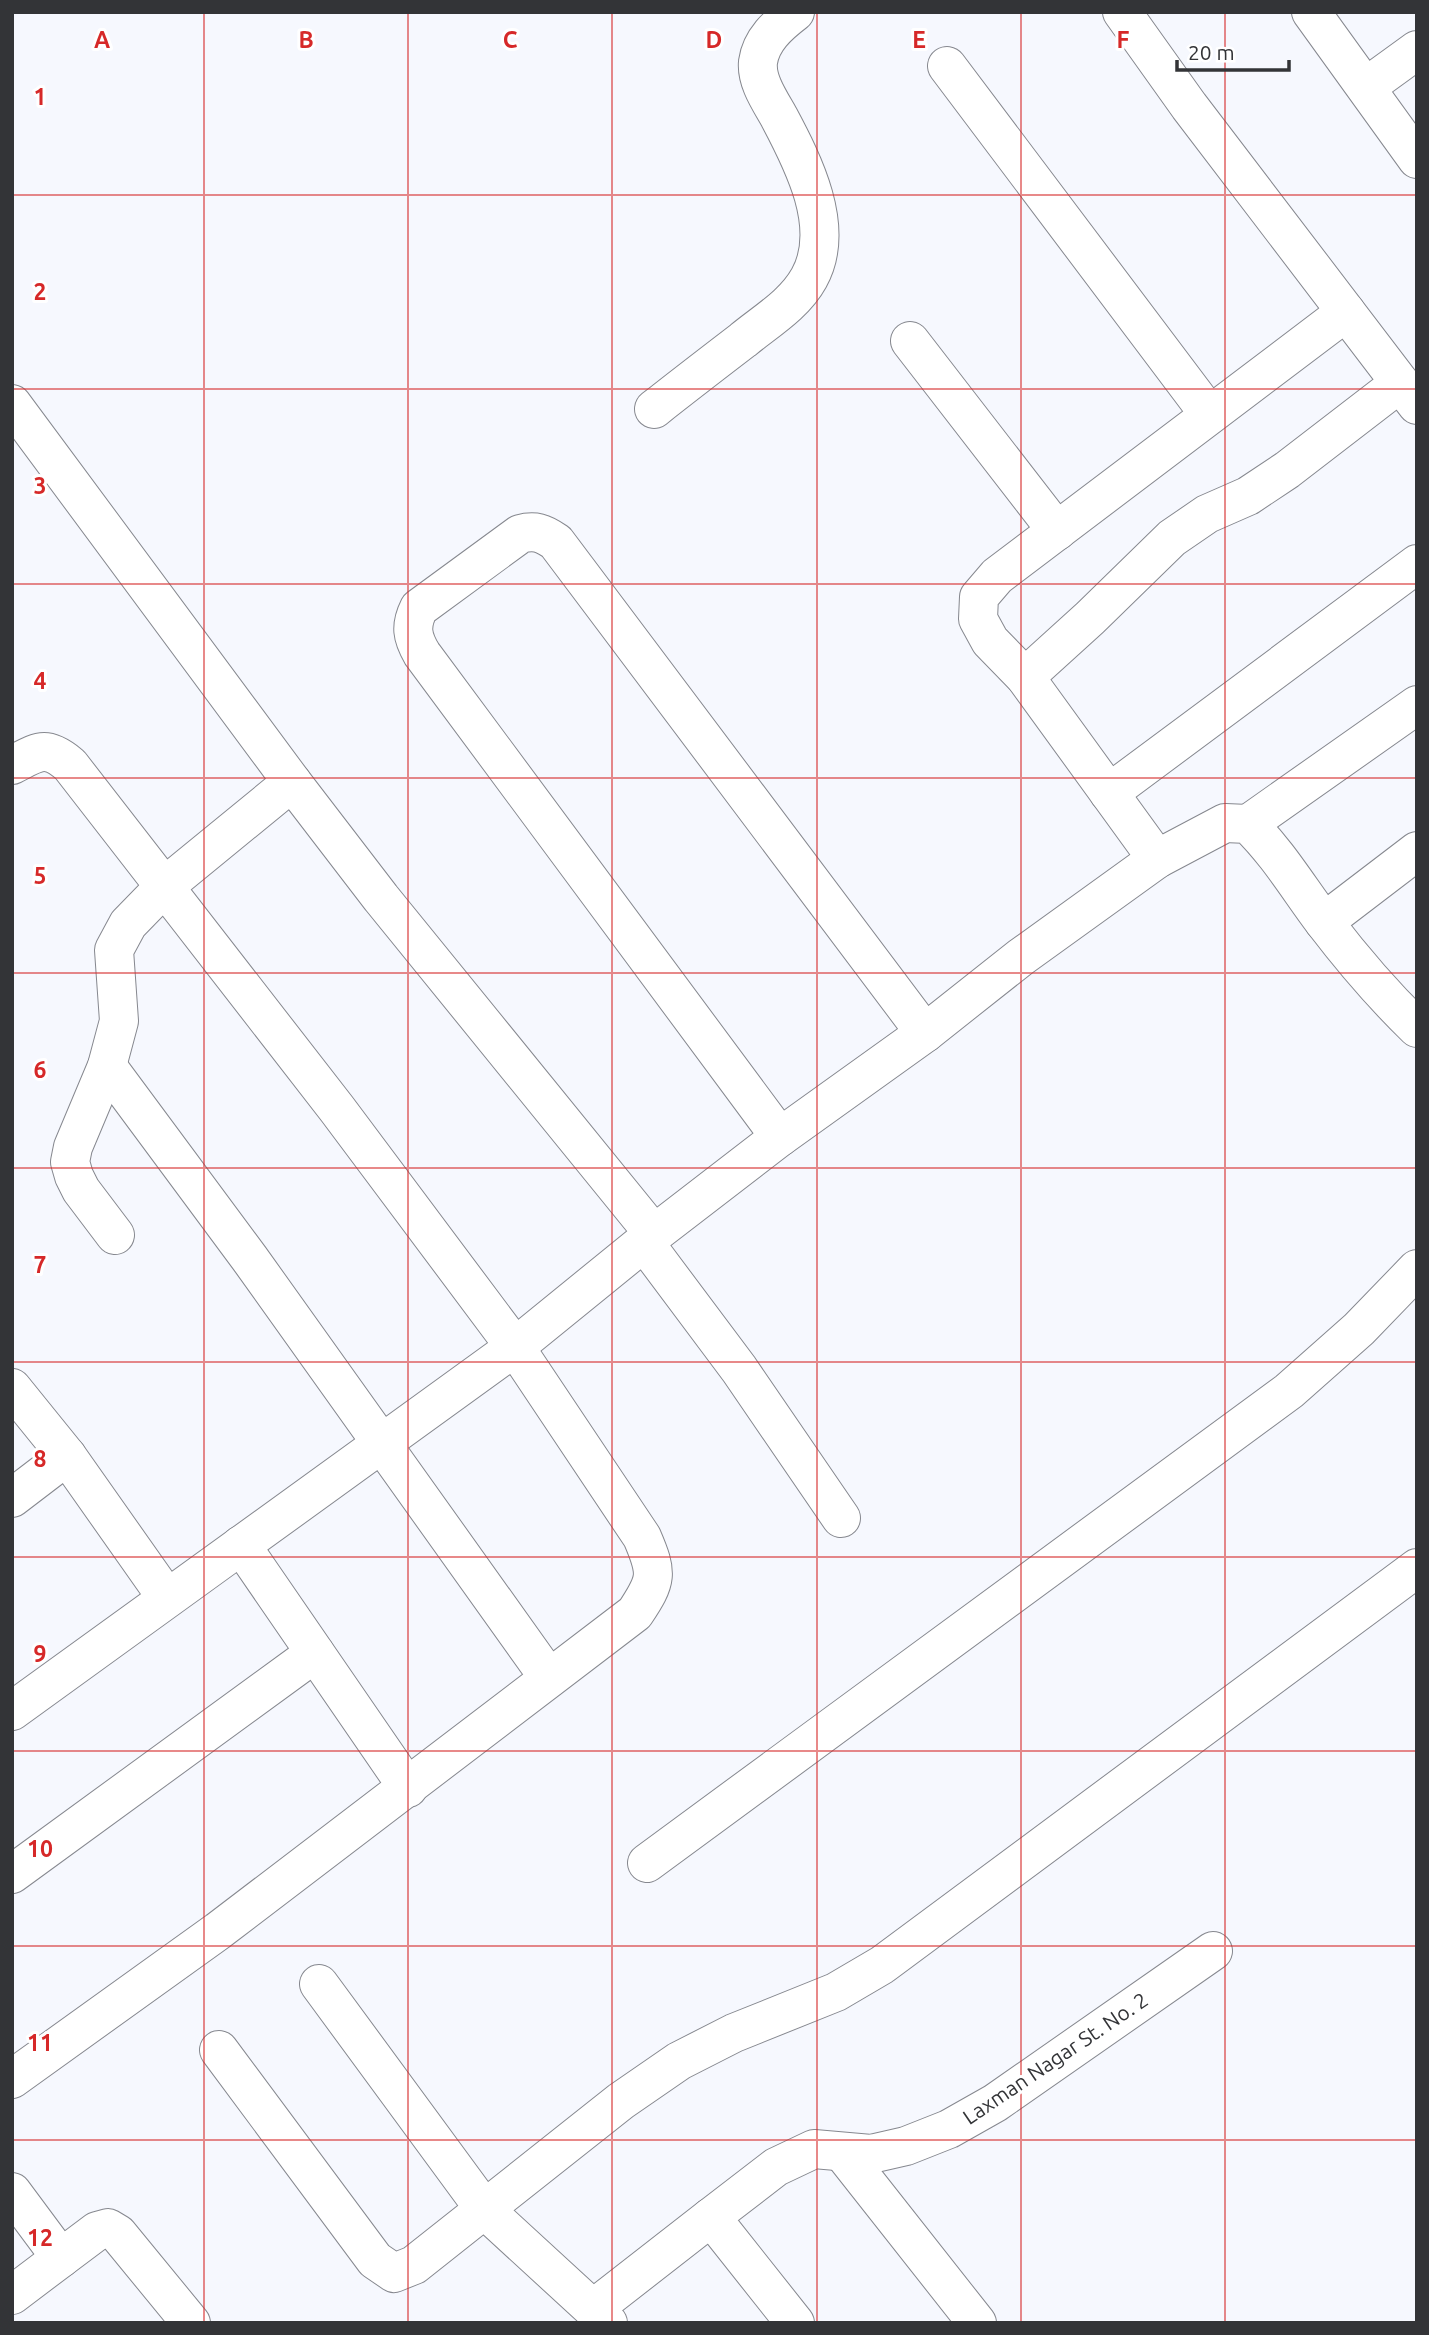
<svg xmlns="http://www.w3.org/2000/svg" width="1429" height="2335" font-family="Ubuntu,sans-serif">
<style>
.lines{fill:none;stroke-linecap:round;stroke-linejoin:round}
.minor-casing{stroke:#86888f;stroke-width:40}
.minor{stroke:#fff;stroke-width:38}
.grid{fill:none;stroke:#d62828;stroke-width:2;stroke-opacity:0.55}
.labels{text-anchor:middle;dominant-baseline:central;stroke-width:6;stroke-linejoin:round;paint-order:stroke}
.street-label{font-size:21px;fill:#333437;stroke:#fff}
.grid-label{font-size:23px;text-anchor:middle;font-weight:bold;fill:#d62828;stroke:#fff;stroke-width:6;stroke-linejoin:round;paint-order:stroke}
</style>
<rect width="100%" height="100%" fill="#f6f8fe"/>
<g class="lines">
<g class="minor-casing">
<g id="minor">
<path d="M1122,12L1189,106L1417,405"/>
<path d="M1311,12L1417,159"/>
<path d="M947,66L1209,414"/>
<path d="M1366,87L1417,50"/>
<path d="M910,341L1057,531"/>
<path d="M12,404L292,782L381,898L654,1234"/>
<path d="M654,409C683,386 713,363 743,340C766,321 794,305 809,278C837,228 803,162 779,117C770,101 756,81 758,62C761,40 778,25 795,12"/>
<path d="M1025,677L1090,618L1172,538L1207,514L1248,496L1287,470L1400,383"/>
<path d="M12,765C38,752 45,744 70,765L337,1109L515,1347L642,1537C658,1574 657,1580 635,1613L218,1931L12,2079"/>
<path d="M1109,793L1417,564"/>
<path d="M1248,824L1417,705"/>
<path d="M1157,859L1025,677L990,641L978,619L979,597L997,576L1346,312"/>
<path d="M1324,922L1417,851"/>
<path d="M107,1066L250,1259L549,1678"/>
<path d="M780,1137L422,654C412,637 410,626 419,608L520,534C535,530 543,533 556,542L925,1033"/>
<path d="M115,1235L81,1190L74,1176L70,1162L73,1147L107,1066L119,1021L114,950L128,924L165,886L292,782"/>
<path d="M644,1242L739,1369L841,1518"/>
<path d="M12,1388L67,1456L167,1598"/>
<path d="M12,1498L67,1456"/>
<path d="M241,1545L408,1788"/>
<path d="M12,1711L515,1347L654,1234L780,1137L925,1033L1021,957L1157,859L1225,823L1248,824C1278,853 1299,889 1324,922C1353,960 1383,995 1417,1028"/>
<path d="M647,1863L1289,1391L1359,1329L1417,1269"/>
<path d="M12,1874L315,1653"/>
<path d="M319,1984L485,2210L608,2323"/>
<path d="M219,2050L375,2260L394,2273L414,2265L621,2101L679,2061L734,2033L836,1992L882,1965L1417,1568"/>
<path d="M843,2153L977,2323"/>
<path d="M12,2192L61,2258L97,2231L108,2228L118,2234L191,2323"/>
<path d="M12,2295L61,2258"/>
<path d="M593,2309L711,2217"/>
<path d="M795,2323L711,2217L776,2167L814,2149L871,2154L906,2146L949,2129L995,2103L1213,1951"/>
</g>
</g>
<use href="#minor" class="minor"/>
</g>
<path class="grid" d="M204,12V2323M408,12V2323M612,12V2323M817,12V2323M1021,12V2323M1225,12V2323M12,195H1417M12,389H1417M12,584H1417M12,778H1417M12,973H1417M12,1168H1417M12,1362H1417M12,1557H1417M12,1751H1417M12,1946H1417M12,2140H1417"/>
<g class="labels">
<g class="street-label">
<text transform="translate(1055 2058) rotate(-34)">Laxman Nagar St. No. 2</text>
</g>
</g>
<g class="grid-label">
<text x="102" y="48">A</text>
<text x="306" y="48">B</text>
<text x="510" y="48">C</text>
<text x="714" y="48">D</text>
<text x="919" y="48">E</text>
<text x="1123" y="48">F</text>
<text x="40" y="105">1</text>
<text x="40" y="300">2</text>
<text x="40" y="494">3</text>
<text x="40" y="689">4</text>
<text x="40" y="884">5</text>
<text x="40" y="1078">6</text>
<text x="40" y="1273">7</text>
<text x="40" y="1467">8</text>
<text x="40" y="1662">9</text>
<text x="40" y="1857">10</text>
<text x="40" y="2051">11</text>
<text x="40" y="2246">12</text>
</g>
<rect width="1429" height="2335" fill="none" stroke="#333437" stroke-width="28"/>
<path d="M1177 60v10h112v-10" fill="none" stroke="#333437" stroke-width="3.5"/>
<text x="1188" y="60" font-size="21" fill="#333437" stroke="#ffffff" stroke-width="5" paint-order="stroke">20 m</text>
</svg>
